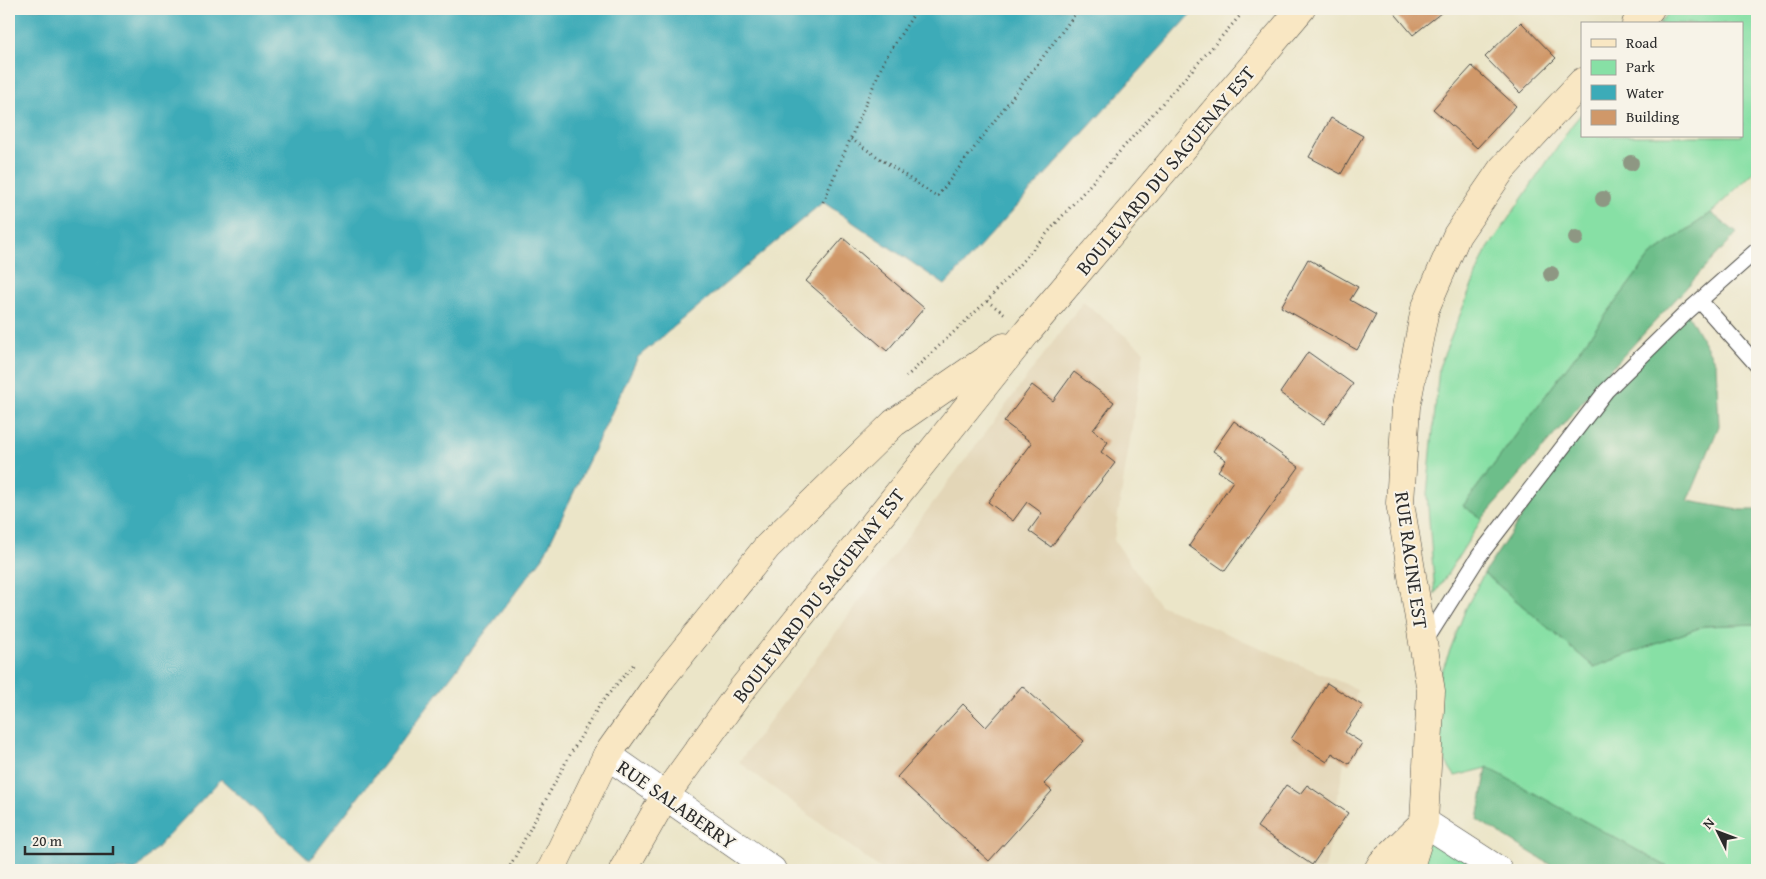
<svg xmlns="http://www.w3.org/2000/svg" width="1766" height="879" font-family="'Gentium Book Plus',serif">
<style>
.built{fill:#e3d6b7}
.green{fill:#87e0a5;stroke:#598668}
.forest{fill:#6dbe8a;stroke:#4c745a}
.water{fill:#3cabb8;stroke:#346b72}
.building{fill:#d09869}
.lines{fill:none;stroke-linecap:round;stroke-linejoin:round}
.lane-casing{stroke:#484743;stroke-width:17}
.street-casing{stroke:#484743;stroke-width:29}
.secondary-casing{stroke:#484743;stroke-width:29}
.path{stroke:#484743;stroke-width:3;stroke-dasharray:1 4;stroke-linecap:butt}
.lane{stroke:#fff;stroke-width:15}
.street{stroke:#fff;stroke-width:28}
.secondary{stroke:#f9e7c3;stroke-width:28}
.tree{fill:#8e9783}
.labels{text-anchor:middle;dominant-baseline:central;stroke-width:4;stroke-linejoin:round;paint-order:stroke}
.street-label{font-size:20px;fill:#2b2b2b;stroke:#f7f3e8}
</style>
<rect width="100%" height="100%" fill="#f7f3e8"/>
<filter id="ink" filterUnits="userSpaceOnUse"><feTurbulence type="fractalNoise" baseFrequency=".02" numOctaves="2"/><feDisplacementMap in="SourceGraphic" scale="10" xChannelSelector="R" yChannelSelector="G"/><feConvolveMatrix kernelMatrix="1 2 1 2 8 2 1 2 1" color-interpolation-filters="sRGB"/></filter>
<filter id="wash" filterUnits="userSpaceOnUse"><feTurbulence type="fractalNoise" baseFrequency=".0096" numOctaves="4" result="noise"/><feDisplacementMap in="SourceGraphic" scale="20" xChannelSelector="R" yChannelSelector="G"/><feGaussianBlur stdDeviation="1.12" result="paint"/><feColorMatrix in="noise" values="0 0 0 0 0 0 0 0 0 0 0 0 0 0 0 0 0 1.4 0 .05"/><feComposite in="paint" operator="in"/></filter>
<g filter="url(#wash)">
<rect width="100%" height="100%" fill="#ebe5c8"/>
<path class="built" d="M1083,302L1144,351L1114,540L1160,605L1357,689L1326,865L1323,870H882L739,762Z"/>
<g class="green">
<path d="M1672,9H1757V169L1711,213L1650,256L1463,506L1482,519L1435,594L1427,495L1439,367L1485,253L1572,125L1582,113V136H1742V24H1659Z"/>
<path d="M1484,573L1594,667L1704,626L1757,624V870H1673L1487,768L1455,776L1442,756L1437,736L1436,687L1466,608Z"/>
<path d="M1424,822L1477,870H1409Z"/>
</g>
<g class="forest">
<path d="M1711,213L1737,233L1610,370L1482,519L1463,506L1650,256Z"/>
<path d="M1687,312L1716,364L1719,426L1688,501L1739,510H1757V624L1704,626L1594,667L1484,573L1606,391Z"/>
<path d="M1487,767L1673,870H1559L1478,820Z"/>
</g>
<path class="water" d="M9,9H1196L945,285L823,202L638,357L543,557L310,860L221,779L136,870H9Z"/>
<g id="blocks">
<g class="building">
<path d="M1391,9H1446L1413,35Z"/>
<path d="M1521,22L1556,58L1520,93L1485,57Z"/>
<path d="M1472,66L1516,106L1477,148L1433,109Z"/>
<path d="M1331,118L1363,136L1341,174L1309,157Z"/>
<path d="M843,238L924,308L887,351L806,281Z"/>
<path d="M1308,259L1358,287L1350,300L1376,315L1357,350L1281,307Z"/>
<path d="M1308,352L1353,384L1324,424L1280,393Z"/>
<path d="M1074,372L1114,402L1093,430L1108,442L1101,452L1115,463L1051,547L1029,531L1042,513L1027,502L1013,521L988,502L1032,443L1004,422L1032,385L1053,401Z"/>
<path d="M1234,421L1299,467L1225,571L1189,546L1233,481L1218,471L1226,460L1213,451Z"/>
<path d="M1327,683L1363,706L1345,732L1362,743L1349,764L1332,753L1327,762L1291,739Z"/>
<path d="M1022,686L1084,741L1044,784L1052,791L989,861L897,777L963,704L986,727Z"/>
<path d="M1286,785L1300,794L1307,785L1348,813L1312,865L1257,827Z"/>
</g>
</g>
</g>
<g filter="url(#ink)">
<use href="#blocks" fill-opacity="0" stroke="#484743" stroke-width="1"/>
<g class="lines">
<g class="lane-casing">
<g id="lane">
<path d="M1700,301L1757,365"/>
<path d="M1424,643L1479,556L1606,391L1687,312L1757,250"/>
</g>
</g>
<g class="street-casing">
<g id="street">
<path d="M607,755L772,870"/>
<path d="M1424,822L1498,870"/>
</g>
</g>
<g class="secondary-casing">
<g id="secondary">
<path d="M1636,24L1650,9"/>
<path d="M551,870L607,755L661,679L767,547L894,423L1004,347"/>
<path d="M623,870L665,796L742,689L1028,331L1301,9"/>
<path d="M1378,870L1382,863L1421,825"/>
<path d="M1409,870L1424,822L1431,691L1400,503L1406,407L1425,309L1457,235L1502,169L1582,82"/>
</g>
</g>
<g class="path">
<path d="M851,139L937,197L1079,9"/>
<path d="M823,202L885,59L917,9"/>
<path d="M987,301L1005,314"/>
<path d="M906,377L987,301L1246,9"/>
<path d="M508,870L567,760L600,704L634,664"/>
</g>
<use href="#lane" class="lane"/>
<use href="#street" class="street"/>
<use href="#secondary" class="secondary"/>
</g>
<g class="tree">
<circle cx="1631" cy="163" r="8"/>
<circle cx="1603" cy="199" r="8"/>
<circle cx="1576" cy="238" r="8"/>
<circle cx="1551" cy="274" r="8"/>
</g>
</g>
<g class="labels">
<g class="street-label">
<text transform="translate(1165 170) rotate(-50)">BOULEVARD DU SAGUENAY EST</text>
<text transform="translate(1412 560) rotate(82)">RUE RACINE EST</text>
<text transform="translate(818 595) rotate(-52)">BOULEVARD DU SAGUENAY EST</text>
<text transform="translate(677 804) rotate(35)">RUE SALABERRY</text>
</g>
</g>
<rect width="1766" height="879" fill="none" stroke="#f7f3e8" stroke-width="30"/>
<rect x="1581" y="22" width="162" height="115" fill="#f7f3e8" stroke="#a5a39c"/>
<rect x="1591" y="39" width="25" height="8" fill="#f9e7c3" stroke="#a5a39c"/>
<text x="1626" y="48" font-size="15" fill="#2b2b2b">Road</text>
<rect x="1591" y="60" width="25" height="15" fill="#87e0a5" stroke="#a5a39c"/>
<text x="1626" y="72" font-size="15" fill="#2b2b2b">Park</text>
<rect x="1591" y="85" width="25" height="15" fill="#3cabb8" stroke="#a5a39c"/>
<text x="1626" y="98" font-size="15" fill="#2b2b2b">Water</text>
<rect x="1591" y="110" width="25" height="15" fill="#d09869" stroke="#a5a39c"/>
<text x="1626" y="122" font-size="15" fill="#2b2b2b">Building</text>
<g transform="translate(1718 832) rotate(312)" stroke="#f7f3e8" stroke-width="4" paint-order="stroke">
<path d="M0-4L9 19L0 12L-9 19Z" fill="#2b2b2b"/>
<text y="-8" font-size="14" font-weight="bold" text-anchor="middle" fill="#2b2b2b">N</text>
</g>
<path d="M25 846v8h88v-8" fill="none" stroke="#2b2b2b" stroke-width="2.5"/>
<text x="32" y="846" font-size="15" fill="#2b2b2b" stroke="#f7f3e8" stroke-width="4" paint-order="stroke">20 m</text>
</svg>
